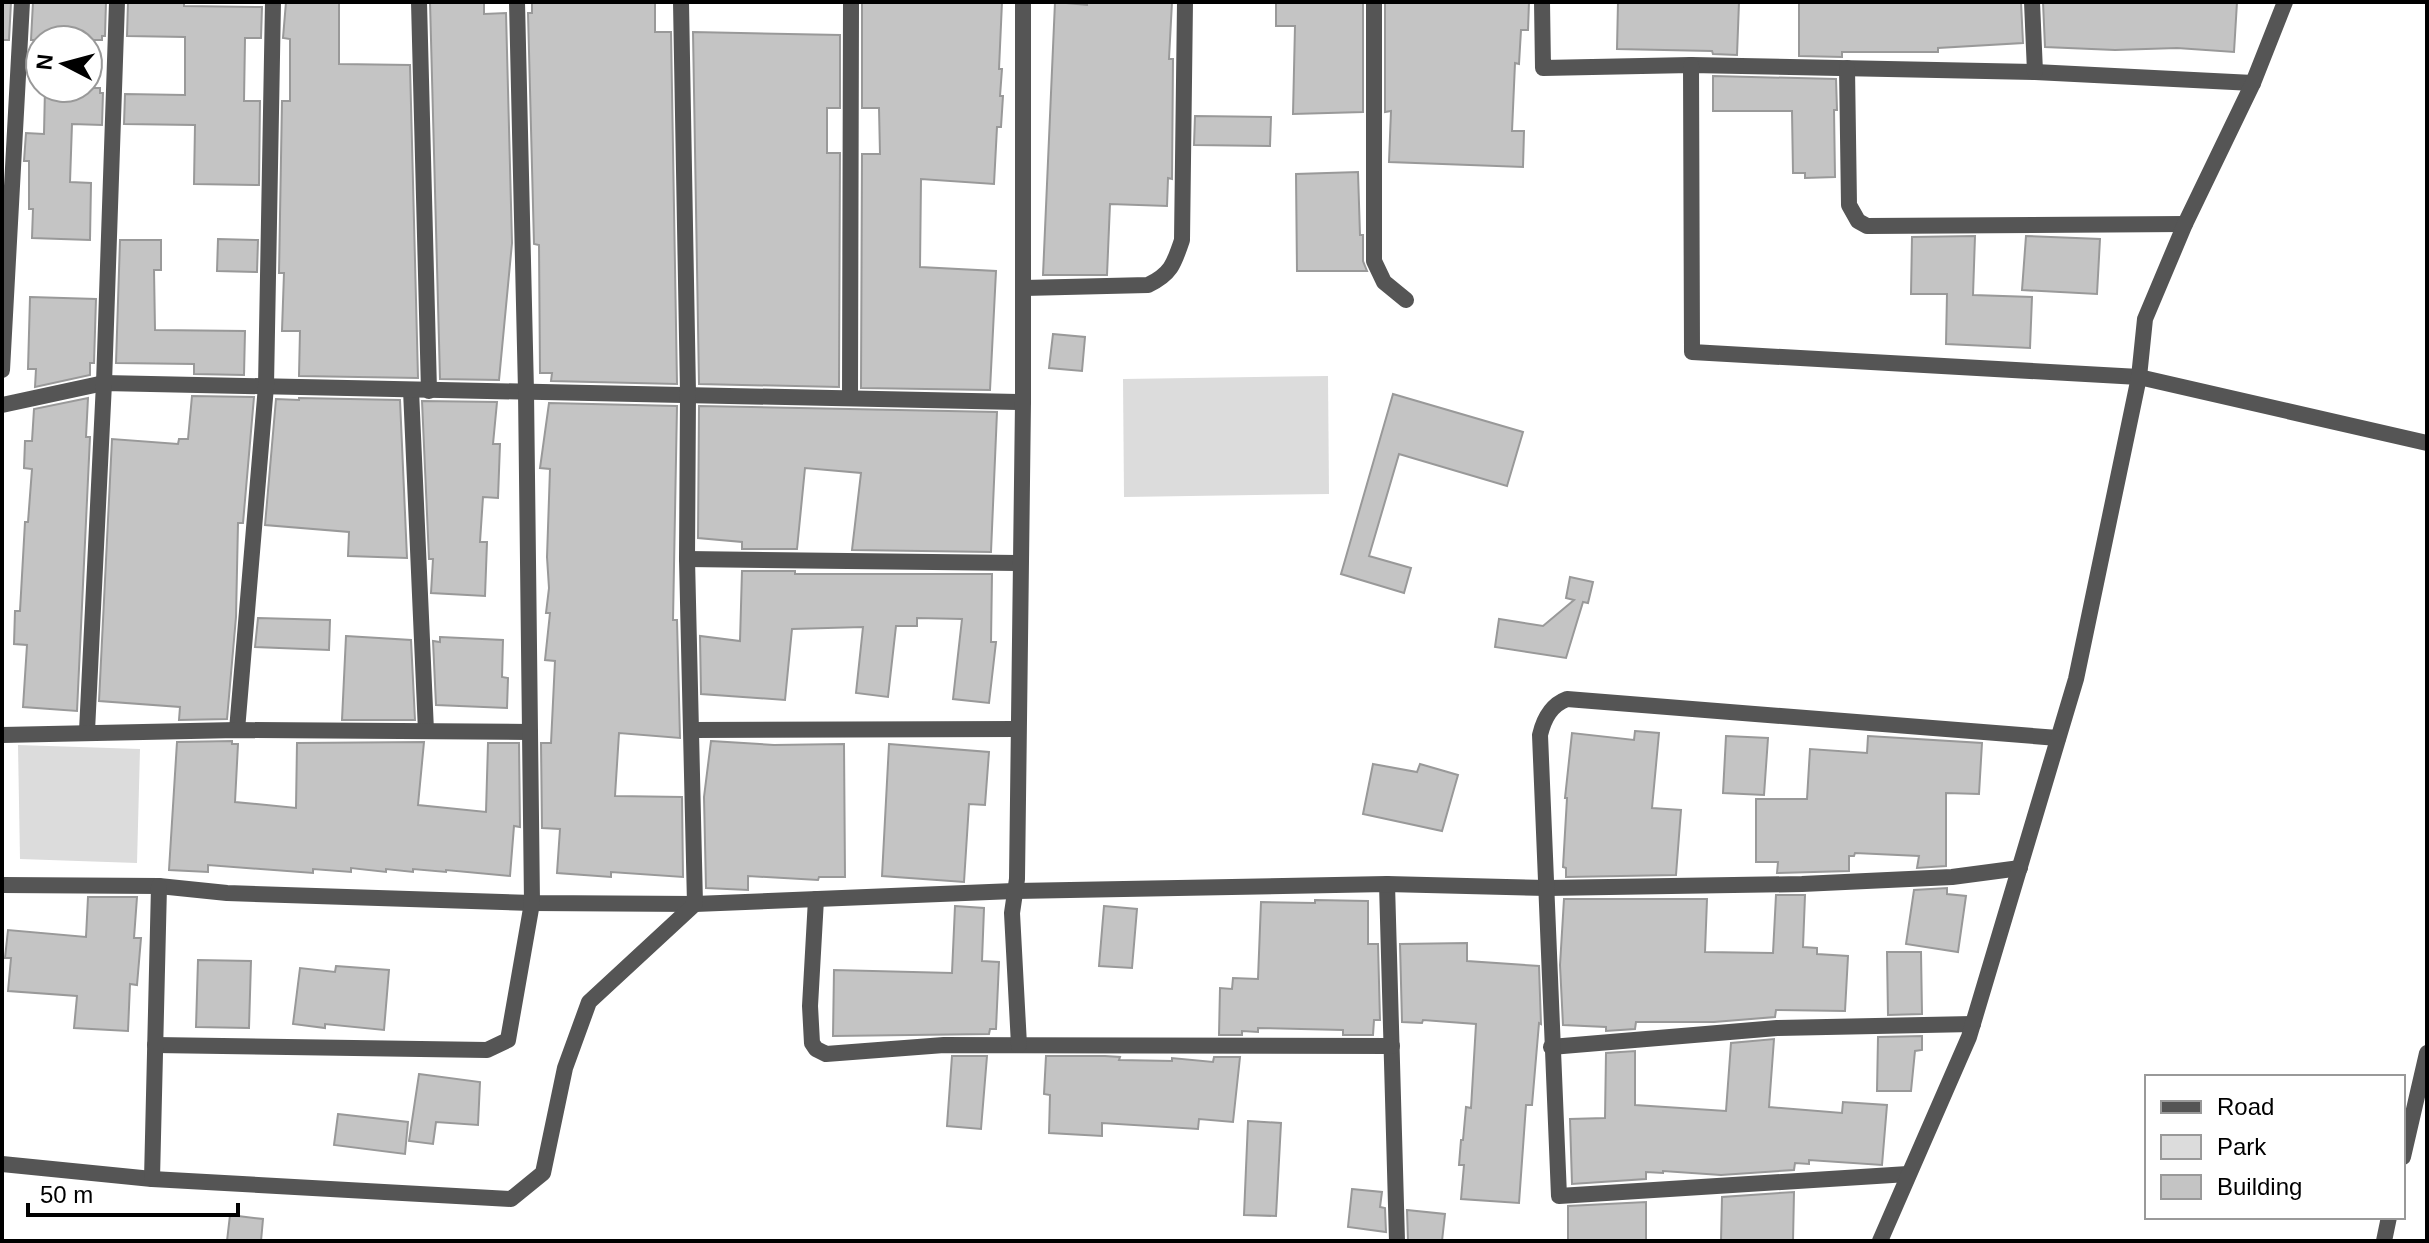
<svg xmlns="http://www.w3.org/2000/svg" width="2429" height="1243" font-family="Helvetica,sans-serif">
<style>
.green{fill:#dcdcdc}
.building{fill:#c4c4c4;stroke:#999;stroke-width:2}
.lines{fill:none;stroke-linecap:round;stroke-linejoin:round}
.minor{stroke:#555;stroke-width:16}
</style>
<rect width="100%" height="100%" fill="#fff"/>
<g class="green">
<path d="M1328,376L1329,494L1124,497L1123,379Z"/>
<path d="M18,745L140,749L137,863L20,859Z"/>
</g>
<g class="building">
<path d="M2,2H11L9,40H2Z"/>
<path d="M33,2H106L105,36H102V40H31Z"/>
<path d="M128,2H184V6L262,7L261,38H245L244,101H260L259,185L194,184L195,125L124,124L125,94L185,95V37L127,36Z"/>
<path d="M286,2H339V64L410,65L418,378L299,376L300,331H282L284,273H279L282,101H290V39L283,38Z"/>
<path d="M430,2H484V14L506,13L512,243L499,380L440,379Z"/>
<path d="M532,2H655V32H671L677,384L551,381L552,373H540L539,245L534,244L528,13H532Z"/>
<path d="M1002,2L999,69H1002L1000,96H1003L1001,127H997L994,184L921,179L920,267L996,271L990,390L861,388L862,154H880L879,108H862V3Z"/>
<path d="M1055,2L1087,5V2H1172L1169,59H1173L1172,179L1168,178L1167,206L1110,204L1107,275H1043Z"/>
<path d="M1276,2H1363V112L1293,114L1295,26H1276Z"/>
<path d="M1385,2H1529L1528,30H1521L1519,64L1515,63L1512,131H1524L1523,167L1389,162L1391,111L1385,112Z"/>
<path d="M1618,2H1739L1737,55L1713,54L1712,51L1617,49Z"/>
<path d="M1799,2H2021L2023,43L1938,48V52H1842V57L1799,56Z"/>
<path d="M2043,2H2237L2234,52L2177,48L2115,50L2045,47Z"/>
<path d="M693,32L840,35V108H827V153H840L839,387L699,384Z"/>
<path d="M1713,76L1836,79L1837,110H1834L1835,177L1805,178V173H1793L1792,111H1713Z"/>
<path d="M45,88H100V93H103L102,125L72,124L70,182L91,183L90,240L32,238L33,209H29V161H24L26,133L44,134Z"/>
<path d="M1195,116L1271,117L1270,146L1194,145Z"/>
<path d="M1358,172L1360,235H1363V261L1367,271H1297L1296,174Z"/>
<path d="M1975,236L1973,295L2032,297L2030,348L1946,344L1947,294H1911L1912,237Z"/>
<path d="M2026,236L2100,239L2097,294L2022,290Z"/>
<path d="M218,239L258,240L257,272L217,271Z"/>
<path d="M120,240H161V270H154L155,330L245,331L244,375L194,374V364L116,363Z"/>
<path d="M30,297L96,299L94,363H90V375L35,387L36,369H28Z"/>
<path d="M1053,334L1085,337L1082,371L1049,368Z"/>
<path d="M1393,394L1523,432L1507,486L1399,454L1369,556L1411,568L1404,593L1341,574Z"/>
<path d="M192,396L254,397L243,523H238L236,617L227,719L179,720L180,707L99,701L112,439L178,444L179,439H188Z"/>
<path d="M88,398L86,437H90L77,711L23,707L27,645L14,644L15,611H20L25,522H28L32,469L24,468L25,441H32L34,409Z"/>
<path d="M299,398L400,400L407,558L348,556L349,532L265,525L276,399L299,400Z"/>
<path d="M422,401L497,402L493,444H500L498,498L483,497L480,542H487L485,596L431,593L433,559H429Z"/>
<path d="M549,403L677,406L673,620H677L680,738L619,733L615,796L682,797L683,877L611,872V877L557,873L560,829L542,828L541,743H551L555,661L545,660L550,613H546L549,588L547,557L550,469L540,468Z"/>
<path d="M699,406L997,412L991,552L852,550L861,473L805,468L797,549H742V542L698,538Z"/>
<path d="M742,571H795V574H992L991,642H996L989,703L953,699L962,619L917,618V626H896L888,697L856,693L863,627L792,629L785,700L701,694L700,636L740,641Z"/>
<path d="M1570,577L1593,582L1588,603L1583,602L1566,658L1495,647L1499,619L1543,626L1574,600L1566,598Z"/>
<path d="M258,618L330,620L329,650L255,647Z"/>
<path d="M346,636L411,640L415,720H342Z"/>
<path d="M440,637L503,640L502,677L508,678L507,708L436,705L433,641L440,642Z"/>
<path d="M1635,731L1659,733L1652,808L1681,810L1676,875L1566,877V868L1563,867L1567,798H1565L1572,733L1634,740Z"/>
<path d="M1726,736L1768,738L1764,795L1723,793Z"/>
<path d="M1868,736L1982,743L1979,794L1946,793V866L1917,868L1919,856L1855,853L1854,856H1849V871L1777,873L1778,862H1756V799H1807L1810,749L1867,753Z"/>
<path d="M232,741V744H238L235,802L296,808L297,743L424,742L418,805L486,812L488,743H519L520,827L514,826L510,876L446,870V872L413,869V872L386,869V872L351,868V872L313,869V873L208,865V872L169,870L177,742Z"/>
<path d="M711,741L774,745L844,744L845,877H819L818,880L748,876V890L706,888L704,797Z"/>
<path d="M889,744L989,752L985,805L969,804L964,882L882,876Z"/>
<path d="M1373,764L1417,772L1420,764L1458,775L1442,831L1363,814Z"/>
<path d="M1947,888V894L1966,896L1958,952L1906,944L1914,890Z"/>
<path d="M1776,895H1805L1803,947L1817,948V954L1848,956L1845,1011L1776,1010L1775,1017L1714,1022H1636L1635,1029L1606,1031V1027L1563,1025L1560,965L1564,899H1707L1705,952L1773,953Z"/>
<path d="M88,897H137L134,938H141L137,985L130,984L128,1031L74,1028L77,996L8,991L11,958H5L8,930L86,937Z"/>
<path d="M1315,900L1368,901V944H1378L1380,1020H1374L1373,1035H1343V1030L1258,1028V1032L1242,1031V1035H1219L1220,988L1232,989L1233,978L1258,979L1261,902L1315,903Z"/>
<path d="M955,906L984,908L982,961L999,962L996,1029H990L989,1034L833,1036L834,970L952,973Z"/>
<path d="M1104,906L1137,909L1132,968L1099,966Z"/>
<path d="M1467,943V961L1539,966L1541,1024L1539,1023L1532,1105H1526L1519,1203L1461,1199L1464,1165H1459L1461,1140H1463L1466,1107L1471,1108L1476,1024L1423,1020L1422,1023L1402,1022L1400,944Z"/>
<path d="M1887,952H1921L1922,1014L1888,1015Z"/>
<path d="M198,960L251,961L249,1028L196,1027Z"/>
<path d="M336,966L389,970L384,1030L325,1024V1028L293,1024L300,968L335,972Z"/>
<path d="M1922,1036V1050L1915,1051L1911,1091H1877L1878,1037Z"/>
<path d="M1774,1039L1769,1107L1842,1113L1843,1102L1887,1105L1882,1165L1809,1160V1164L1795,1163L1794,1170L1721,1175L1663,1171V1173L1646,1172V1179L1572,1184L1570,1119L1605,1118L1606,1053L1635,1051V1105L1726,1111L1731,1043Z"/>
<path d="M952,1056H987L981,1129L947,1126Z"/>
<path d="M1046,1056H1105L1120,1057L1119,1060L1172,1061V1058L1213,1062L1214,1057H1240L1233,1122L1199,1119L1198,1129L1102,1123V1136L1049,1133L1050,1095L1044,1094Z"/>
<path d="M419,1074L480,1082L478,1125L436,1122L433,1144L409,1141Z"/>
<path d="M338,1114L408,1122L405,1154L334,1145Z"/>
<path d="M1248,1121L1281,1123L1276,1216L1244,1215Z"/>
<path d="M1352,1189L1382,1192L1380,1207L1385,1208L1386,1232L1348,1227Z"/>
<path d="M1794,1192L1793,1241H1721L1722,1197Z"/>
<path d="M1646,1202V1241H1568V1206Z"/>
<path d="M1407,1210L1445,1214L1442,1241H1408Z"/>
<path d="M230,1215L263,1219L261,1241H227Z"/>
</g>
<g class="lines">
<g class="minor">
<path d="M419,2L429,391"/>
<path d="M1374,2V261L1384,282L1406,300"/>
<path d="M1542,2L1543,68L1691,65L2035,72L2253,83"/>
<path d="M2032,2L2035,72"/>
<path d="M1691,65L1692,352L2139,377L2427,443"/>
<path d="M1847,68L1849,205L1858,221L1867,226L2185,224"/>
<path d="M1024,288L1148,285C1171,274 1174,264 1182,240L1185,2"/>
<path d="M2,370L22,2"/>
<path d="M411,390L426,731"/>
<path d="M850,397L851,2"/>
<path d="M2,405L104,383L1023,402"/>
<path d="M687,559L1020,563"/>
<path d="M237,730L266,386L273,2"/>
<path d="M692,730L1017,729"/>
<path d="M87,731L104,383L117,2"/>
<path d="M2,735L237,730L530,732"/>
<path d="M1387,884L1397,1241"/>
<path d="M2,885L159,886L227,893L532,903L695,904L1014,891L1387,884L1547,888L1802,884L1952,877L2020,868"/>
<path d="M816,899L810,1006L812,1043L816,1049L826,1054L944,1045L1392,1046"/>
<path d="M155,1045L487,1050L508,1040L532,903L526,391L517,2"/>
<path d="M1019,1045L1012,913L1017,879L1023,402V2"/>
<path d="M1551,1047L1777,1028L1973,1024"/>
<path d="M2403,1157L2427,1053"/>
<path d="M2,1164L152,1179L511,1199L543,1173L565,1068L589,1002L695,904L687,559L688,393L681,2"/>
<path d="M1908,1174L1559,1196L1540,735C1544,718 1551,705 1567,699L2058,738"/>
<path d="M152,1179L159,886"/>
<path d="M1880,1241L1969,1037L2076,679L2139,377L2145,319L2185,224L2253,83L2285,2"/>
<path d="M2384,1241L2389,1217"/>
</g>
</g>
<rect width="2429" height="1243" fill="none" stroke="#000000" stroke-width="8"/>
<rect x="2145" y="1075" width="260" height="144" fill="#ffffff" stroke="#999999" stroke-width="2"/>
<rect x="2161" y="1101" width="40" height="12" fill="#555555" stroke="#999999" stroke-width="2"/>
<text x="2217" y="1115" font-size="24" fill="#000000">Road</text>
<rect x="2161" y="1135" width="40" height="24" fill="#dcdcdc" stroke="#999999" stroke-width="2"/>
<text x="2217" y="1155" font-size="24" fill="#000000">Park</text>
<rect x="2161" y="1175" width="40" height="24" fill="#c4c4c4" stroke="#999999" stroke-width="2"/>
<text x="2217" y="1195" font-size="24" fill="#000000">Building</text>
<g transform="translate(64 64) rotate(276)"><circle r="38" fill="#ffffff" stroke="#999999" stroke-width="2"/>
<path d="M0-6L14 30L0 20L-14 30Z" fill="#000000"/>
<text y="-12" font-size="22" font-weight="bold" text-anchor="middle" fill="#000000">N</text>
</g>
<path d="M28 1203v12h210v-12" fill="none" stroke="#000000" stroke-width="4"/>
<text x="40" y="1203" font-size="24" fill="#000000" stroke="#ffffff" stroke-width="6" paint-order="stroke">50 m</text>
</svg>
